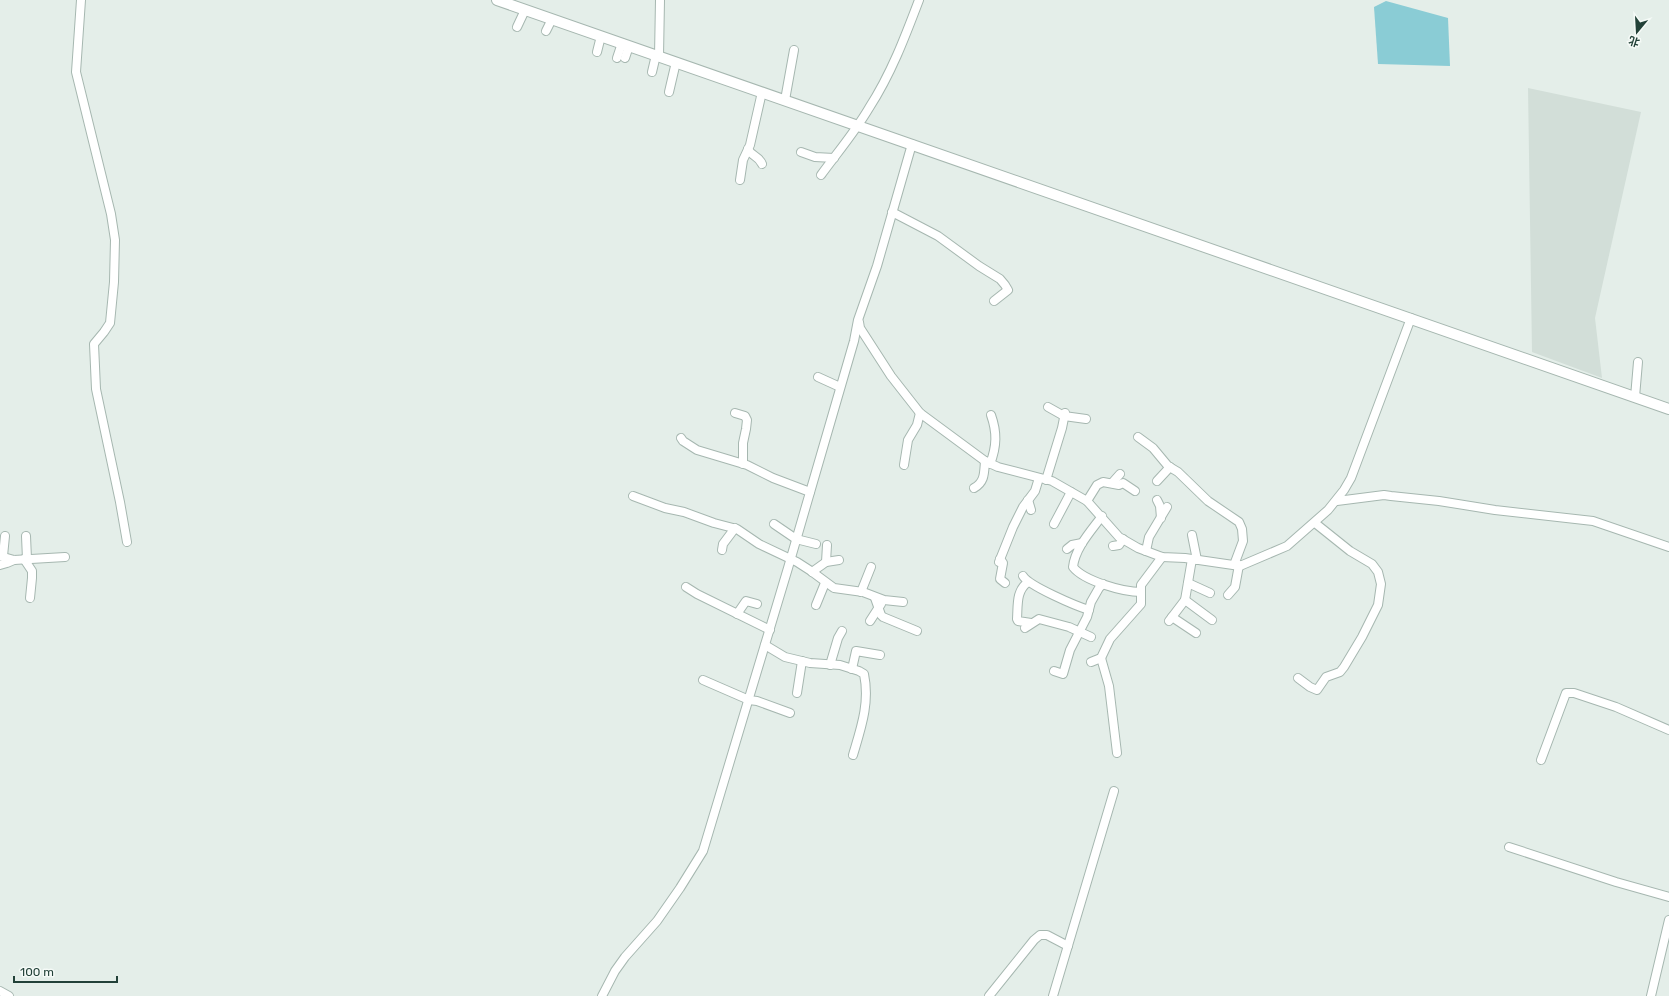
<svg xmlns="http://www.w3.org/2000/svg" width="1669" height="996" font-family="Rubik,'Noto Sans SC',sans-serif">
<style>
.built{fill:#d2ded8}
.water{fill:#8accd5}
.lines{fill:none;stroke-linecap:round;stroke-linejoin:round}
.minor-casing{stroke:#a6b7b0;stroke-width:10}
.tertiary-casing{stroke:#a6b7b0;stroke-width:12}
.minor{stroke:#fff;stroke-width:8}
.tertiary{stroke:#fff;stroke-width:10}
</style>
<rect width="100%" height="100%" fill="#e4eee9"/>
<path class="built" d="M1528,88L1641,112L1595,318L1602,378L1532,352Z"/>
<path class="water" d="M1386,1L1448,18L1450,66L1378,64L1374,7Z"/>
<g class="lines">
<g class="minor-casing">
<g id="minor">
<path d="M81,0L76,72L111,214L115,240L114,282L110,323L104,332L94,344L96,389L120,502L127,542"/>
<path d="M517,27L525,10"/>
<path d="M546,31L552,19"/>
<path d="M597,52L601,36"/>
<path d="M659,56L660,0"/>
<path d="M617,58L622,43"/>
<path d="M625,58L629,46"/>
<path d="M652,72L656,55"/>
<path d="M669,92L676,62"/>
<path d="M785,100L794,50"/>
<path d="M748,149C751,156 759,156 762,164"/>
<path d="M801,152L815,157L834,158"/>
<path d="M821,175C837,153 855,132 869,108C891,74 905,37 919,0"/>
<path d="M740,180L743,160L750,145L762,92"/>
<path d="M892,212L938,236L979,266L1000,279L1005,285L1008,290L994,301"/>
<path d="M859,322L860,328L891,376L920,413L985,461L998,467L1052,481L1087,501L1119,537L1138,548L1162,557L1185,558L1240,566L1287,546L1328,510L1344,490L1351,478L1411,318"/>
<path d="M818,377L840,387"/>
<path d="M1635,397L1638,362"/>
<path d="M1048,407L1064,416L1086,419"/>
<path d="M735,413L745,416L747,420L746,429L743,443V464"/>
<path d="M1138,437L1153,448L1168,466L1178,472L1208,501L1239,522L1242,529L1243,541L1234,565"/>
<path d="M681,438L683,441L697,450L747,465L773,478L810,492"/>
<path d="M990,464C997,446 997,432 991,415"/>
<path d="M904,465L908,440L917,425L920,413"/>
<path d="M1046,480L1062,428L1065,413"/>
<path d="M1157,481L1170,467"/>
<path d="M1112,483L1120,474"/>
<path d="M974,488C985,482 984,473 985,461"/>
<path d="M633,496L665,508L684,512L714,523L737,529L759,544L797,562L811,571L834,588L863,592L884,600L903,602"/>
<path d="M1028,500L1031,510"/>
<path d="M1157,500L1160,506L1161,518"/>
<path d="M1087,501L1097,485L1103,482L1119,485L1123,483L1135,491"/>
<path d="M1337,501L1384,495L1391,496L1439,501L1495,510L1593,521L1669,547"/>
<path d="M1102,516C1091,531 1075,548 1073,567C1084,581 1123,592 1141,592"/>
<path d="M774,524L796,539L816,544"/>
<path d="M1054,524L1071,492"/>
<path d="M1192,535L1197,560"/>
<path d="M26,536L27,559"/>
<path d="M1113,546L1119,545L1123,539"/>
<path d="M1067,549L1072,545L1082,543"/>
<path d="M722,550L723,544L735,528"/>
<path d="M1146,551L1149,537L1167,507"/>
<path d="M0,556L14,560L65,557"/>
<path d="M3,556L5,536"/>
<path d="M24,559L32,571V578L30,598"/>
<path d="M1000,559L1003,563L1000,579L1005,583"/>
<path d="M826,562L839,560"/>
<path d="M999,562L1013,527L1023,507L1035,491L1039,478"/>
<path d="M0,565L7,563L14,560"/>
<path d="M812,572L826,562L827,545"/>
<path d="M1023,576C1029,586 1076,606 1089,610"/>
<path d="M1028,582C1016,591 1018,604 1017,619L1018,621L1031,623"/>
<path d="M1188,583L1210,593"/>
<path d="M686,587L697,594L770,630"/>
<path d="M861,592L871,567"/>
<path d="M1228,595L1235,587L1239,565"/>
<path d="M875,598L881,615L883,617L917,631"/>
<path d="M1185,600L1212,620"/>
<path d="M816,605L825,583"/>
<path d="M737,614L746,601L757,604"/>
<path d="M1172,617L1196,633"/>
<path d="M870,621L881,604"/>
<path d="M1169,621L1185,600L1192,559"/>
<path d="M1025,628L1039,619L1069,627L1091,637"/>
<path d="M765,645L785,657L810,663L840,665L859,671L864,674C870,703 861,728 853,755"/>
<path d="M1101,658L1109,686L1117,753"/>
<path d="M1091,662L1101,658L1110,639L1141,604V585L1162,557"/>
<path d="M830,665L838,638L842,631"/>
<path d="M852,669L856,651L880,655"/>
<path d="M1054,671L1063,674L1070,650L1087,617L1091,602L1099,588L1103,584"/>
<path d="M1298,678L1310,687L1317,690L1326,677L1340,672L1344,667L1362,637L1378,605L1381,584L1378,572L1372,564L1350,551L1315,523"/>
<path d="M703,680L749,700L757,701L790,713"/>
<path d="M797,693L802,661"/>
<path d="M1541,760L1566,693H1574L1616,707L1669,730"/>
<path d="M1509,847L1616,882L1669,897"/>
<path d="M0,991L9,996"/>
<path d="M602,996L615,971L625,957L657,921L680,888L703,851L788,568L854,341L858,320L877,266L912,144"/>
<path d="M989,996L1034,940L1040,935H1047L1068,946"/>
<path d="M1053,996L1114,791"/>
<path d="M1651,996L1669,920"/>
</g>
</g>
<g class="tertiary-casing">
<path id="tertiary" d="M497,0L1669,409"/>
</g>
<use href="#minor" class="minor"/>
<use href="#tertiary" class="tertiary"/>
</g>
<g transform="translate(1637 32) rotate(198)" stroke="#f5faf7" stroke-width="3" paint-order="stroke">
<path d="M0-3L7 15L0 10L-7 15Z" fill="#224138"/>
<text y="-6" font-size="11" font-weight="bold" text-anchor="middle" fill="#224138">北</text>
</g>
<path d="M14 976v6h103v-6" fill="none" stroke="#224138" stroke-width="2"/>
<text x="20" y="976" font-size="12" fill="#224138" stroke="#f5faf7" stroke-width="3" paint-order="stroke">100 m</text>
</svg>
